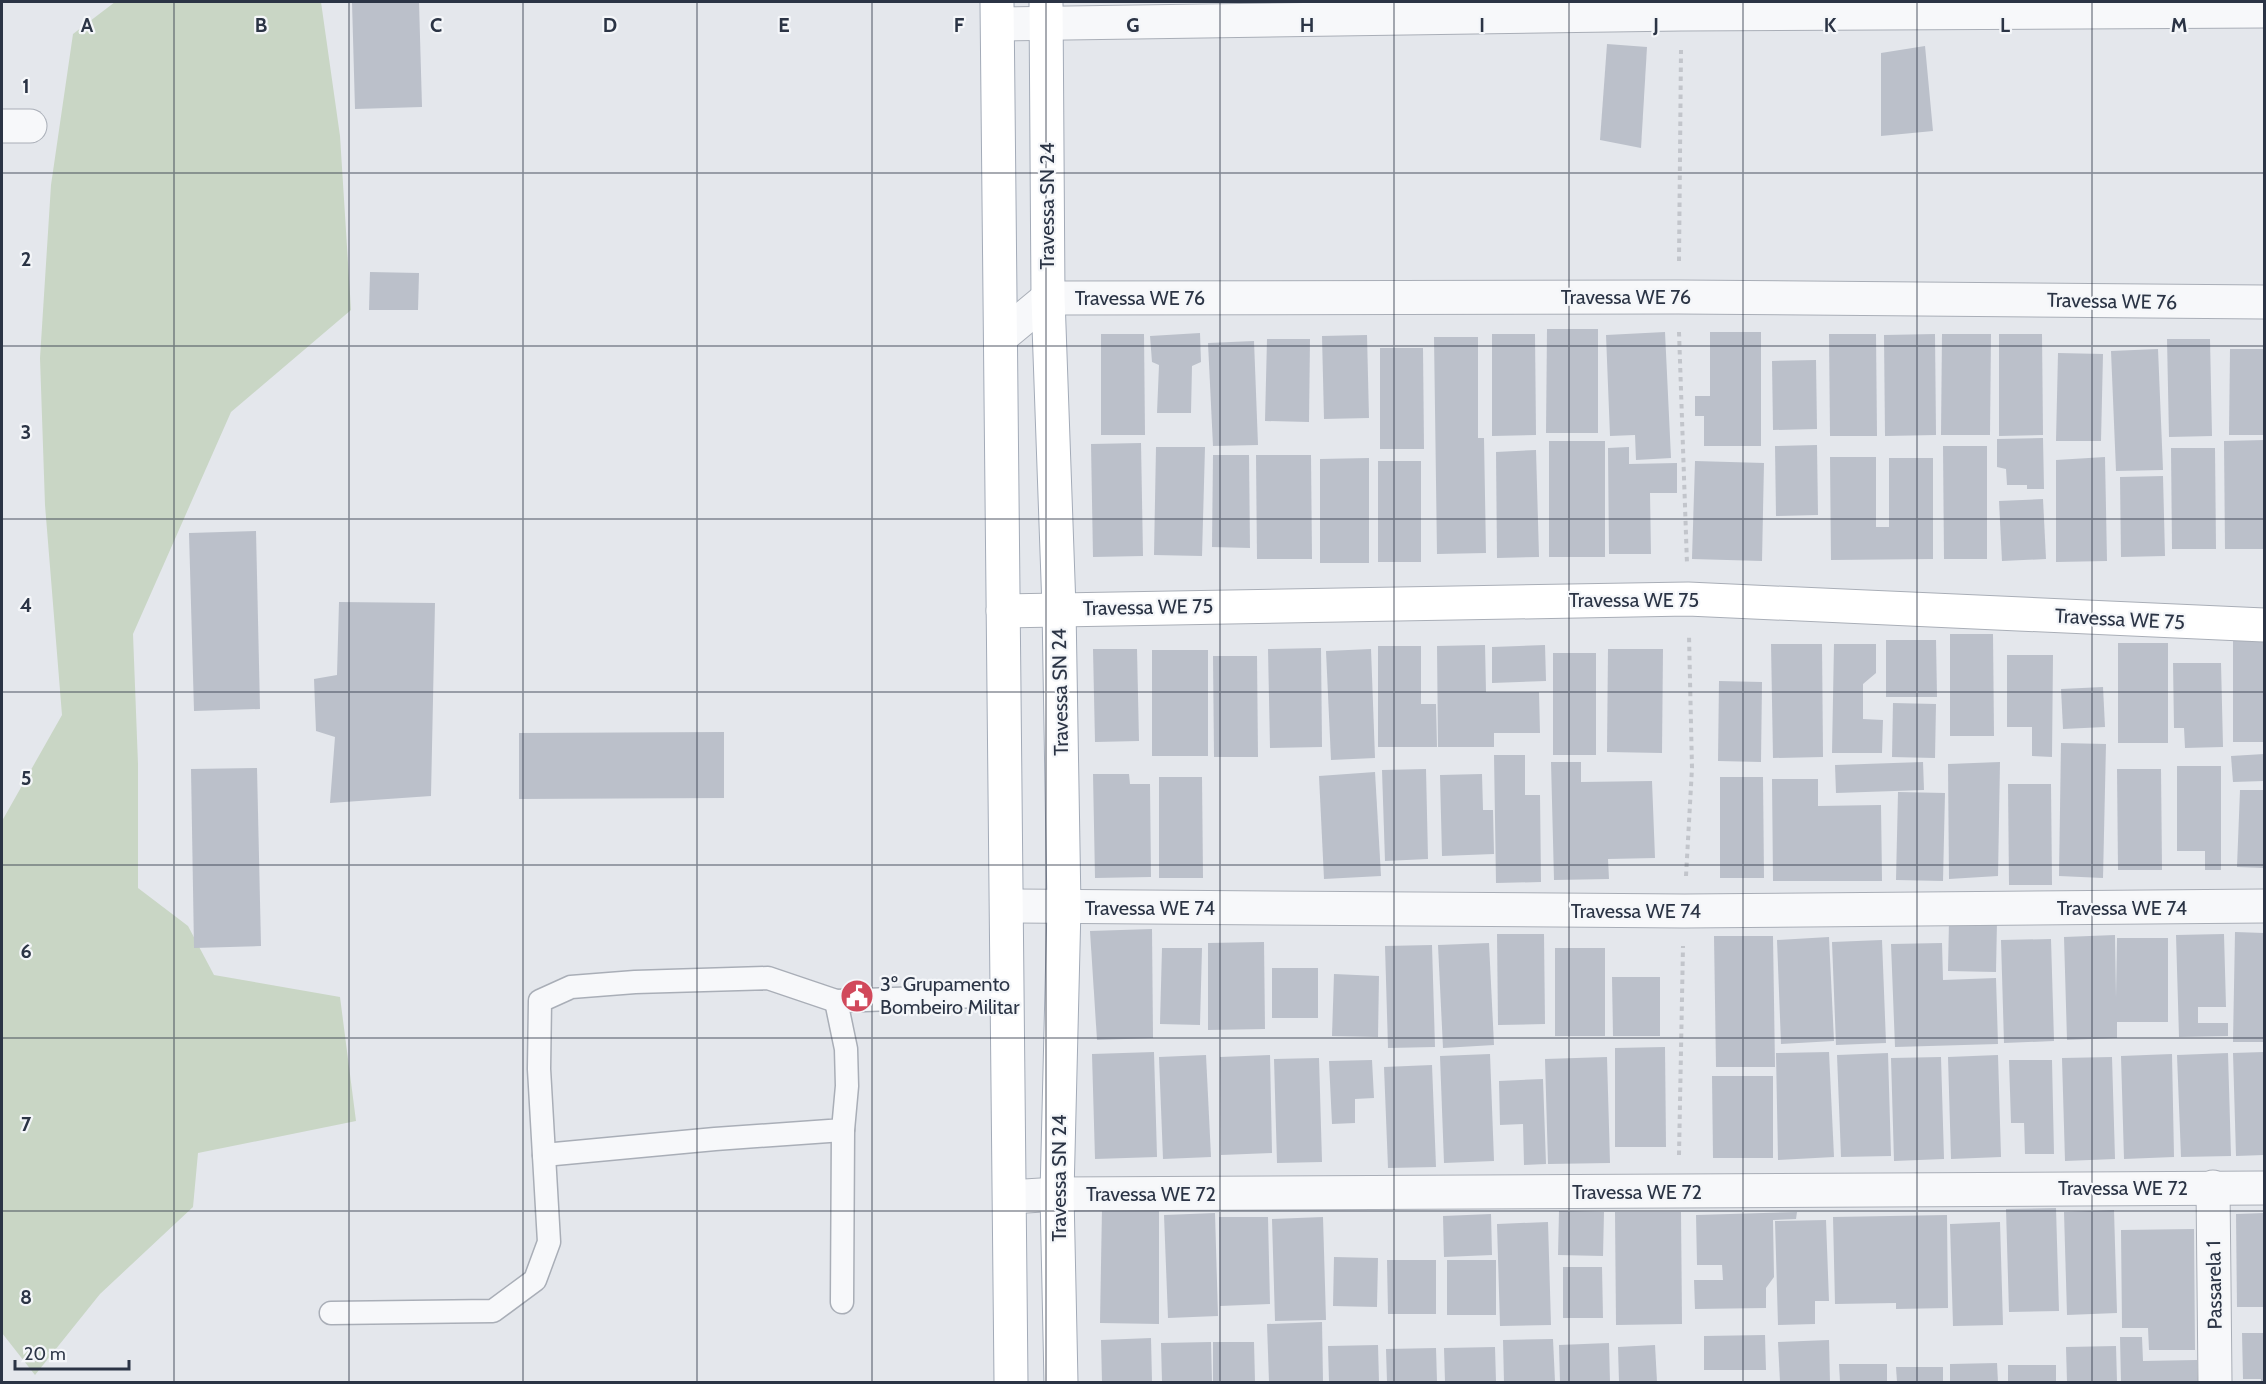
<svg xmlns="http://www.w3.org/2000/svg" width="2266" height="1384" font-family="Cabin,sans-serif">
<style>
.green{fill:#c9d6c5}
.building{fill:#bbc0ca}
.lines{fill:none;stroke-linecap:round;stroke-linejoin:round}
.lane-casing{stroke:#a9aeb7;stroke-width:25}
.street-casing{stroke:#a9aeb7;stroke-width:35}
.secondary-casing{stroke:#a9aeb7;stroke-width:35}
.primary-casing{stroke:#a3abb8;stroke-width:35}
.path{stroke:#c2c5cb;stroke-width:4;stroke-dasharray:4.5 4.5;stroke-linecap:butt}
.lane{stroke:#f7f8fa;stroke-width:22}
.street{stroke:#f7f8fa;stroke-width:33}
.secondary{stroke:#fff;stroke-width:33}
.primary{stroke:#fff;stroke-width:33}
.grid{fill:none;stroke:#2b3445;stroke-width:1.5;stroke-opacity:0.55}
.labels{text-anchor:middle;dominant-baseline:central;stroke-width:4.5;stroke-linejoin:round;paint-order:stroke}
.street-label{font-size:20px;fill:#2b3445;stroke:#f4f6f9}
.poi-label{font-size:20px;fill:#2b3445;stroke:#f4f6f9;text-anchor:start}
.grid-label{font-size:20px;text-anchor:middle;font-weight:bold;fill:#2b3445;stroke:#f4f6f9;stroke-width:4.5;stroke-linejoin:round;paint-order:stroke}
</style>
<rect width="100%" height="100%" fill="#e4e7ec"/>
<path class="green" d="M115,2H321L340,136L351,310L231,412L133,634L138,764V888L188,926L214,975L340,997L356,1121L198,1153L193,1207L100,1294L35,1375L2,1333V821L62,715L45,505L40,358L51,185L73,34Z"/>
<g class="building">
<path d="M352,2H419L422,107L355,109Z"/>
<path d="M1607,44L1647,47L1641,148L1600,140Z"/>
<path d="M1925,46L1933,131L1881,136V53Z"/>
<path d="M370,272L419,273L418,310H369Z"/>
<path d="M1547,329H1598V433H1546Z"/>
<path d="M1665,332L1671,458L1636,460L1635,435L1610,436L1606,335Z"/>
<path d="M1710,332H1761V446H1704V416H1695V396H1710Z"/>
<path d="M1200,333L1201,362L1192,366L1191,413H1157L1159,365L1152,362L1150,336Z"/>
<path d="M1101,334H1144L1145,435H1101Z"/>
<path d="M1492,334H1535L1536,435L1492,436Z"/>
<path d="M1829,334H1876L1877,436H1830Z"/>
<path d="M1935,334L1936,435L1885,436L1884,335Z"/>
<path d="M1942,334H1991L1990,435H1941Z"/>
<path d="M1999,334H2042L2043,435L1999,436Z"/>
<path d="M1367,335L1369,418L1324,419L1322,336Z"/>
<path d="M1434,337H1478V438H1484L1486,553L1437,554Z"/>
<path d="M1267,339H1310L1309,422L1265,421Z"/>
<path d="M2167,339H2210L2212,436L2169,437Z"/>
<path d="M1254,341L1258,445L1213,446L1208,343Z"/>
<path d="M1380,348H1423L1424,449H1380Z"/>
<path d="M2158,349L2163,470L2116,471L2111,351Z"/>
<path d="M2230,349H2264V435H2229Z"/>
<path d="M2058,353L2103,354L2101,441H2056Z"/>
<path d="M1816,360L1817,429L1773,430L1772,361Z"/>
<path d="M2043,438L2044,489H2027V485H2007L2006,469L1997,467V439Z"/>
<path d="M2264,440V549H2225L2224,441Z"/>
<rect x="1549" y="441" width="56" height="116"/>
<path d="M1141,443L1143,556L1093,557L1091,444Z"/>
<path d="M1817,445L1818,515L1776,516L1775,446Z"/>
<path d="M1943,446H1987V559H1944Z"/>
<path d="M1156,447H1205L1202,556L1154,555Z"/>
<path d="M1629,447V464L1677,463V493H1650L1651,554H1609L1608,448Z"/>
<path d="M2171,448H2215L2216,549H2172Z"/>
<path d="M1536,450L1539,557L1497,558L1496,452Z"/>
<path d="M1213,455H1249L1250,548L1212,547Z"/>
<path d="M1256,455H1311L1312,559H1257Z"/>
<path d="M1830,457H1876V527H1889V458H1933V559L1831,560Z"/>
<path d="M2105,457L2107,561L2056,562V460Z"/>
<path d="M1369,458V563H1320V459Z"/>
<rect x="1378" y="461" width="43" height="101"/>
<path d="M1695,461L1764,463L1762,561L1692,559Z"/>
<path d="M2163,476L2165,556L2121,557L2120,477Z"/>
<path d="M2043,499L2046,559L2002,561L1999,501Z"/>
<path d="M256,531L260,709L194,711L189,533Z"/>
<path d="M339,602L435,603L431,796L330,803L335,737L316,731L314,679L337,675Z"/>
<path d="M1950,634H1993L1994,736H1950Z"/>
<path d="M1886,640H1936L1937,697H1886Z"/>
<rect x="2233" y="641" width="31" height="101"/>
<rect x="2118" y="643" width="50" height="100"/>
<path d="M1771,644H1822L1823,757L1773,758Z"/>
<path d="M1834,644H1876V673L1863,684V719L1883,720L1882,753H1832Z"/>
<path d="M1485,645L1486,692H1539L1540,733H1494V747H1438L1437,646Z"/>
<path d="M1545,645L1546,681L1492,683V647Z"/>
<path d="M1378,646H1421V704H1436L1437,747H1378Z"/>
<path d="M1321,648L1322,747L1270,748L1268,649Z"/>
<path d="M1093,649H1137L1139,741L1095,742Z"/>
<path d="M1371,649L1375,758L1331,760L1326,651Z"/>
<path d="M1608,649H1663L1662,753L1607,752Z"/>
<rect x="1152" y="650" width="56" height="106"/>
<rect x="1553" y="653" width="43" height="102"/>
<path d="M2007,655H2053L2052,757L2032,756V727H2007Z"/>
<path d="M1213,656H1257L1258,757H1214Z"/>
<path d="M2173,663H2221L2223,747L2185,748L2184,728H2174Z"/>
<path d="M1719,681L1762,682L1761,762L1718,761Z"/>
<path d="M2103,687L2105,727L2063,729L2061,689Z"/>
<path d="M1893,703L1936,704L1935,758L1892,757Z"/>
<path d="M724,732V798L519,799V733Z"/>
<path d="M2061,743L2106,744L2103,878L2059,876Z"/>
<path d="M2264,754V781L2233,782L2231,756Z"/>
<path d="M1494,755H1525V795H1540L1541,882L1496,883Z"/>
<path d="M1551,762H1581V782L1652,781L1655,858L1608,859L1609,879L1554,880Z"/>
<path d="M1923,762L1924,790L1836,793L1835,765Z"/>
<path d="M2000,762L1998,876L1949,879L1948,764Z"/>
<path d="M2177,766H2221V870H2205V851H2177Z"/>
<path d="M257,768L261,946L194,948L191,769Z"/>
<path d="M1426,769L1428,859L1385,861L1382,770Z"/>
<path d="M2117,769H2161L2162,870H2118Z"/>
<path d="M1375,772L1381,876L1324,879L1319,776Z"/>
<path d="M1093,774H1129L1130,784H1150L1151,877L1095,878Z"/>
<path d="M1482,774L1483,810H1493L1494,854L1442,856L1440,775Z"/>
<path d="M1159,777H1202L1203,878H1159Z"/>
<path d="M1720,777H1763L1764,878H1720Z"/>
<path d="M1772,779H1818V806L1881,805L1882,881H1773Z"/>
<path d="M2008,784H2051L2052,885H2009Z"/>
<path d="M2240,790H2264V868L2237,867Z"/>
<path d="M1898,792L1945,793L1943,881L1896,880Z"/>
<path d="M1949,920H1997L1996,972L1948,971Z"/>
<path d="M1152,929L1153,1038L1097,1040L1090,931Z"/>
<path d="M2235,932L2264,933V1042H2233Z"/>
<path d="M1497,934H1544L1545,1024L1498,1025Z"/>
<path d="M2224,934L2226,1007H2198V1023H2228V1036L2179,1037L2176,935Z"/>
<path d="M2115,935L2116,998L2117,938H2168V1022H2117V1038L2067,1040L2064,937Z"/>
<path d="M1714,936H1773L1775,1067H1716Z"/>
<path d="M1829,937L1834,1041L1781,1044L1777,940Z"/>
<path d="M2051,939L2054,1041L2004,1043L2001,940Z"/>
<path d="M1882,940L1886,1043L1836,1045L1832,942Z"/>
<path d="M1264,942L1265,1029L1208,1030V943Z"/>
<path d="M1489,943L1494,1045L1443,1048L1438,945Z"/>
<path d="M1942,943L1943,980L1996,978L1998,1044L1895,1047L1891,944Z"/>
<path d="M1432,945L1435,1047L1388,1048L1385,946Z"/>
<path d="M1162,948H1202L1200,1025L1160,1024Z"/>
<rect x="1555" y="948" width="50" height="88"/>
<rect x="1272" y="968" width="46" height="50"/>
<path d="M1334,974L1379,976L1378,1037L1332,1036Z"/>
<path d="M1612,977H1660V1036H1613Z"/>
<path d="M1665,1047L1666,1147H1615V1048Z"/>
<path d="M1154,1052L1157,1157L1095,1159L1092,1054Z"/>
<path d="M1829,1052L1834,1157L1778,1160L1776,1053Z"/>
<path d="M2264,1052V1155L2236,1156L2233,1053Z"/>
<path d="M1888,1053L1891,1156L1841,1157L1837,1055Z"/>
<path d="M2228,1053L2231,1156L2181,1157L2177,1055Z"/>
<path d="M1490,1054L1494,1161L1444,1163L1440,1056Z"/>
<path d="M2172,1054L2174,1157L2124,1159L2121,1056Z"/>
<path d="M1206,1055L1211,1157L1163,1159L1159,1057Z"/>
<path d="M1270,1055L1272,1153L1221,1155L1220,1057Z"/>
<path d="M1998,1055L2001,1157L1951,1159L1948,1057Z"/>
<path d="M1607,1057L1610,1163L1548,1164L1545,1059Z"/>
<path d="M1941,1057L1944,1159L1894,1161L1891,1058Z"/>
<path d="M2112,1057L2115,1159L2065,1161L2062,1058Z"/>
<path d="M1319,1058L1322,1162L1277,1163L1274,1059Z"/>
<path d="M1372,1060L1374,1098L1355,1099V1123L1332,1124L1329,1061Z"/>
<path d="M2009,1060H2052L2054,1154H2025L2024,1123H2011Z"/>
<path d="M1432,1065L1436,1167L1388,1168L1384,1067Z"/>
<path d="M1712,1076H1773V1158H1713Z"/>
<path d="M1543,1079L1546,1164L1524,1165L1523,1124L1500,1125L1499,1081Z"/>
<path d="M1102,1208L1159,1210V1324L1100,1323Z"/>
<path d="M2056,1208L2059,1311L2009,1312L2006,1209Z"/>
<path d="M2114,1210L2117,1313L2067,1315L2064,1212Z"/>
<path d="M1559,1211L1604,1212L1603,1256L1558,1255Z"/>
<path d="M1615,1212H1681L1682,1324L1616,1325Z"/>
<path d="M1797,1212L1796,1219L1773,1220L1774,1277L1766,1288V1308L1695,1309L1694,1280H1723L1722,1265H1697L1696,1215Z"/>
<path d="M1215,1213L1218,1316L1168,1318L1164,1215Z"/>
<path d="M2264,1213V1307H2237L2236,1214Z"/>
<path d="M1491,1214L1492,1255L1444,1257L1443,1216Z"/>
<path d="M1947,1215L1948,1308L1896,1309V1303L1835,1304L1833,1217Z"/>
<path d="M1219,1217H1268L1270,1304L1220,1306Z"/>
<path d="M1323,1217L1326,1320L1275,1321L1272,1219Z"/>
<path d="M1826,1220L1829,1301H1815V1324L1778,1325L1775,1221Z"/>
<path d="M1548,1222L1551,1325L1500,1326L1497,1224Z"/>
<path d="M2000,1222L2003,1325L1953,1326L1950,1224Z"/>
<path d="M2194,1229L2195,1350H2149L2148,1328H2122L2121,1230Z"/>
<path d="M1334,1257L1378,1258L1377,1307L1333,1306Z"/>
<path d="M1387,1260H1436V1314H1388Z"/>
<rect x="1447" y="1260" width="49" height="55"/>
<path d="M1563,1267H1602L1603,1318H1563Z"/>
<path d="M1322,1322L1323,1382H1269L1267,1324Z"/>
<path d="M2242,1333H2264V1382H2261V1379H2243Z"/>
<path d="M1765,1335L1766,1370H1704V1336Z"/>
<path d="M2120,1337H2142L2143,1361L2197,1360L2198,1382H2121Z"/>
<path d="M1151,1338L1152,1382H1102L1101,1340Z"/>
<path d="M1553,1339L1555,1382H1504L1503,1340Z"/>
<path d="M1829,1340L1830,1382H1780L1778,1342Z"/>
<path d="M1211,1342L1212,1382H1162L1161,1343Z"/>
<path d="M1213,1342H1254L1255,1382H1213Z"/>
<path d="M1609,1343L1610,1382H1560L1559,1345Z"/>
<path d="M1378,1345L1379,1382H1329L1328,1346Z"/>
<path d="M1655,1345L1657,1382H1619L1618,1347Z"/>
<path d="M2116,1346L2117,1382H2067L2066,1347Z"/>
<path d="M1495,1347L1496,1382H1445L1444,1348Z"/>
<path d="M1436,1348L1437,1382H1387L1386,1349Z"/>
<path d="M1997,1363L1998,1382H1950V1364Z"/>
<path d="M1839,1364H1887V1382H1840Z"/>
<rect x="2008" y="1365" width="48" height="17"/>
<path d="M1896,1367H1943V1382H1897Z"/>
</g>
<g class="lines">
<g class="lane-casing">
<g id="lane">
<path d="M544,1155L715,1139L843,1130L847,1086L846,1049L836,1001"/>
<path d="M842,1302L843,1130"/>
<path d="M331,1313L493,1311L535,1280L549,1242L539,1069L540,1001L571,987L635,982L768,978L836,1001L1008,995"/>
</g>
</g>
<g class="street-casing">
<g id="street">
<path d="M998,24L1681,14L2264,11"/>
<path d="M2,126H30"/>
<path d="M1001,337L1048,298L1678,297L2264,302"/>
<path d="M1007,906L1684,911L2264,906"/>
<path d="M2213,1187L2215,1382"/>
<path d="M1010,1197L1057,1194L2264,1188"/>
</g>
</g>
<g class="secondary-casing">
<path id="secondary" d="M1003,611L1688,599L2264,625"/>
</g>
<g class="primary-casing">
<g id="primary">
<path d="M997,2L1011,1382"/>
<path d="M1046,2L1048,298L1059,608L1064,907L1057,1194L1061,1382"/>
</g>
</g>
<g class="path">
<path d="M1679,261L1681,50"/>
<path d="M1679,332L1687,564"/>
<path d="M1686,876L1692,768L1689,635"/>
<path d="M1679,1155L1683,946"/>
</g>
<use href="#lane" class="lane"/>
<use href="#street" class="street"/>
<use href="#secondary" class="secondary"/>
<use href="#primary" class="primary"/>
</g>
<path class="grid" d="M174,2V1382M349,2V1382M523,2V1382M697,2V1382M872,2V1382M1046,2V1382M1220,2V1382M1394,2V1382M1569,2V1382M1743,2V1382M1917,2V1382M2092,2V1382M2,173H2264M2,346H2264M2,519H2264M2,692H2264M2,865H2264M2,1038H2264M2,1211H2264"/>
<defs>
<g id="civic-disc" transform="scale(1.725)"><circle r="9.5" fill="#d1495b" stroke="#f4f6f9"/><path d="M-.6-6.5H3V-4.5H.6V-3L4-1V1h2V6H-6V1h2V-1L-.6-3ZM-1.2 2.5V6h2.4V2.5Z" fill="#fff"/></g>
</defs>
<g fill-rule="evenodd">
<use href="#civic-disc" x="857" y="996"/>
</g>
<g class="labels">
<g class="street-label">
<text transform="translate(1047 206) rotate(-90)">Travessa SN 24</text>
<text x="1626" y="297">Travessa WE 76</text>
<text x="1140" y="298">Travessa WE 76</text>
<text transform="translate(2112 301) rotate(1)">Travessa WE 76</text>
<text x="1634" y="600">Travessa WE 75</text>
<text transform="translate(1148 607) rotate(-1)">Travessa WE 75</text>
<text transform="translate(2120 619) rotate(3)">Travessa WE 75</text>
<text transform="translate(1060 692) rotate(-91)">Travessa SN 24</text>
<text x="1150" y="908">Travessa WE 74</text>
<text x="2122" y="908">Travessa WE 74</text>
<text x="1636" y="911">Travessa WE 74</text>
<text transform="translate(1059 1178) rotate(-90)">Travessa SN 24</text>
<text x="2123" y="1188">Travessa WE 72</text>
<text x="1637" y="1192">Travessa WE 72</text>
<text x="1151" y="1194">Travessa WE 72</text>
<text transform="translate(2214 1285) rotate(-91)">Passarela 1</text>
</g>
<g class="poi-label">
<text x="880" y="984">3º Grupamento<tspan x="880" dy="23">Bombeiro Militar</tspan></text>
</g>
</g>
<g class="grid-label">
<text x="87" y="32">A</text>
<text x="261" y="32">B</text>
<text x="436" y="32">C</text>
<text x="610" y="32">D</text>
<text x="784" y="32">E</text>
<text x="959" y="32">F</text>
<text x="1133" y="32">G</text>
<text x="1307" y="32">H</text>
<text x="1482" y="32">I</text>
<text x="1656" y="32">J</text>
<text x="1830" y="32">K</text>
<text x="2005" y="32">L</text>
<text x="2179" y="32">M</text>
<text x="26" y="93">1</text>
<text x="26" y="266">2</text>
<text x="26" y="439">3</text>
<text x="26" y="612">4</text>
<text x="26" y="785">5</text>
<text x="26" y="958">6</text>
<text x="26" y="1131">7</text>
<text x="26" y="1304">8</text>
</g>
<rect width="2266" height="1384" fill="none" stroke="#2b3445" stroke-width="6"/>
<path d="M15 1360v9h114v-9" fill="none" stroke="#2b3445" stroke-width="3"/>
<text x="24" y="1360" font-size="18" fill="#2b3445" stroke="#f4f6f9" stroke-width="4.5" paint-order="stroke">20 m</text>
</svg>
